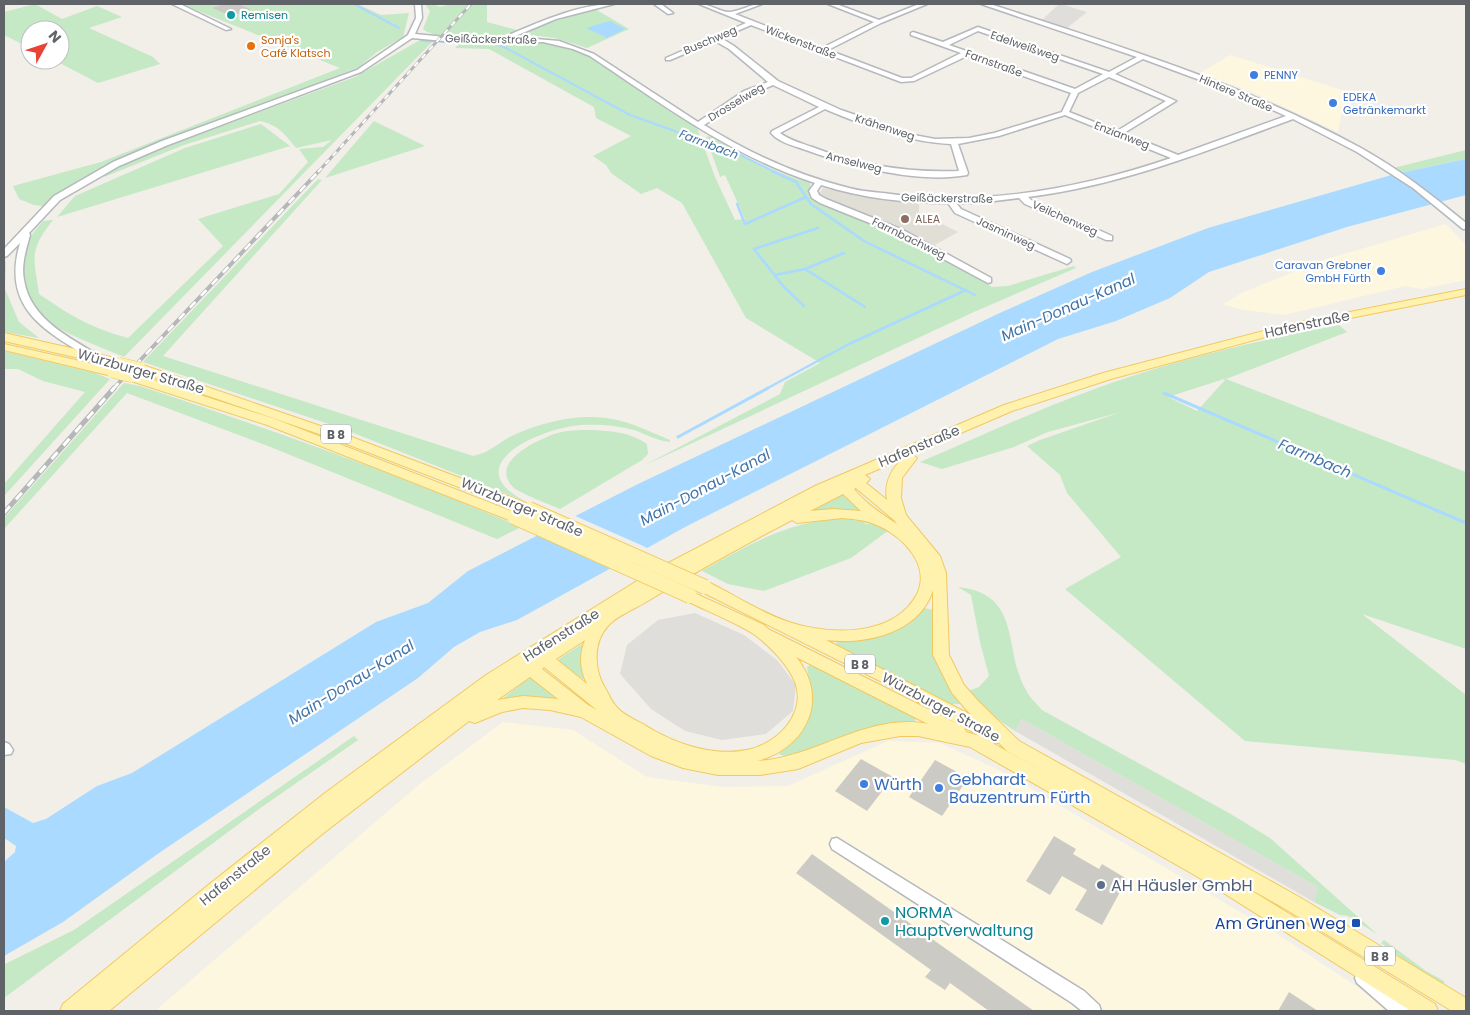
<svg xmlns="http://www.w3.org/2000/svg" width="1470" height="1015" font-family="Poppins,sans-serif">
<style>
.commercial{fill:#fef7e0}
.industrial{fill:#e0deda}
.education{fill:#e1ded6}
.green{fill:#c5e8c5;fill-rule:evenodd}
.water{fill:#aadaff}
.pier{fill:#f1efe8}
.lines{fill:none;stroke-linecap:round;stroke-linejoin:round}
.stream-far2{stroke:#aadaff;stroke-width:2}
.stream-far1{stroke:#aadaff;stroke-width:2.5}
.stream{stroke:#aadaff;stroke-width:3}
.building{fill:#cccac5}
.minor-casing{stroke:#b5b8bc;stroke-width:3}
.major-casing{stroke:#f2c960;stroke-width:2}
.minor{fill:#fff;fill-rule:evenodd}
.major{fill:#fff2af;fill-rule:evenodd}
.rail-far2-casing{stroke:#b6b7b8;stroke-width:3}
.rail-far1-casing{stroke:#b6b7b8;stroke-width:4}
.rail-casing{stroke:#b6b7b8;stroke-width:5}
.rail-far2{stroke:#fff;stroke-width:2;stroke-dasharray:5.5;stroke-linecap:butt}
.rail-far1{stroke:#fff;stroke-width:2.5;stroke-dasharray:8;stroke-linecap:butt}
.rail{stroke:#fff;stroke-width:3;stroke-dasharray:9;stroke-linecap:butt}
.major-bridge-far1-casing{stroke:#f2c960;stroke-width:12;stroke-linecap:butt}
.major-bridge-casing{stroke:#f2c960;stroke-width:16;stroke-linecap:butt}
.major-bridge-far1{stroke:#fff2af;stroke-width:11}
.major-bridge{stroke:#fff2af;stroke-width:14}
.culture-dot{fill:#0f9aa8;stroke:#fff;stroke-width:2}
.food-dot{fill:#e8710a;stroke:#fff;stroke-width:2}
.shop-dot{fill:#3f7fe0;stroke:#fff;stroke-width:2}
.education-dot{fill:#8d6e63;stroke:#fff;stroke-width:2}
.service-dot{fill:#5c6f8a;stroke:#fff;stroke-width:2}
.transit-dot{fill:#1a4fb4;stroke:#fff;stroke-width:2}
.labels{text-anchor:middle;dominant-baseline:central;stroke-width:4.5;stroke-linejoin:round;paint-order:stroke}
.far-culture-label{font-size:11px;fill:#0d838f;stroke:#fff;text-anchor:start}
.far-street-label{font-size:11px;fill:#5f6368;stroke:#fff}
.far-food-label{font-size:11px;fill:#c56008;stroke:#fff;text-anchor:start}
.far-shop-label{font-size:11px;fill:#366cbe;stroke:#fff;text-anchor:start}
.far-education-label{font-size:11px;fill:#785e54;stroke:#fff;text-anchor:start}
.far-water-label{font-size:12px;font-style:italic;fill:#4174aa;stroke:#fff}
.shield{fill:#fff;stroke:#8f9295;stroke-width:1}
.shield-label{font-size:12px;font-weight:bold;fill:#5f6368}
.street-label{font-size:14px;fill:#5f6368;stroke:#fff}
.water-label{font-size:15px;font-style:italic;fill:#4174aa;stroke:#fff}
.near-shop-label{font-size:16px;fill:#366cbe;stroke:#fff;text-anchor:start}
.near-service-label{font-size:16px;fill:#4e5e75;stroke:#fff;text-anchor:start}
.near-culture-label{font-size:16px;fill:#0d838f;stroke:#fff;text-anchor:start}
.near-transit-label{font-size:16px;fill:#164399;stroke:#fff;text-anchor:end}
</style>
<rect width="100%" height="100%" fill="#f1efe8"/>
<g class="commercial">
<path d="M1230,55L1355,94L1357,100L1342,110L1338,132L1254,93L1200,73Z"/>
<path d="M1446,224L1466,245V280L1422,289L1405,286L1284,315L1239,309L1223,304L1242,293L1317,262Z"/>
<path d="M503,722L573,730L647,777L723,787L788,786L888,741L940,743L1005,773L1274,932L1394,1011H155L421,783Z"/>
</g>
<g class="industrial">
<path d="M1059,4H1061L1087,12L1067,28L1042,20Z"/>
<path d="M695,613L744,635L777,660L796,685L793,711L766,734L722,740L685,731L651,709L620,674L627,645L658,620Z"/>
<path d="M1022,719L1318,887L1314,902L1015,731Z"/>
</g>
<path class="education" d="M823,188L856,195L919,204V212L958,232L935,245L897,226L822,199L819,194Z"/>
<g class="green">
<path d="M35,4L62,19L97,6L122,17L89,28L153,57L160,64L98,83L54,60H60V30H30V48L4,35V12Z"/>
<path d="M181,4H357L381,15L409,13L403,37L377,52L359,67L115,161L80,180L44,206L34,205L19,199L13,186L101,162L340,68Z"/>
<path d="M425,4H433L440,7L451,4H487V22L517,30C501,40 437,42 423,29L430,11Z"/>
<path d="M595,9L629,29L587,48L555,38L531,35L529,31L552,22Z"/>
<path d="M422,39H435L124,357C93,343 40,328 25,295C23,290 23,282 23,276C21,249 26,241 43,221L53,220C28,251 34,258 39,294C71,316 91,328 128,338L223,246L198,219L279,194L308,162L299,149L323,147L332,140L296,148C285,134 278,125 260,121L184,145L104,177L106,173L167,146L355,77Z"/>
<path d="M462,41H518L547,43L572,48L585,54L647,93L696,125L715,177L735,220L745,219L725,175L720,177L706,137L710,136C743,156 773,172 810,183L811,197L819,203L894,232L943,257L992,287L1008,286L1074,266L1076,268L976,311L643,466L780,394L785,382L820,363L746,318L682,203L657,188L641,194L611,173L606,165L593,156L631,136L596,118L594,107L489,49L455,48Z"/>
<path d="M374,121L425,146L325,178Z"/>
<path d="M261,124L290,146L57,217L75,196L185,148Z"/>
<path d="M1466,150V159L1395,174L1389,169Z"/>
<path d="M318,179L322,180L163,356L473,456C493,452 499,441 516,434C545,421 585,412 617,420C635,424 653,433 670,440V442C657,441 646,434 634,430C617,425 599,424 581,425C540,428 454,466 527,502L341,428L143,362Z"/>
<path d="M6,261L5,289L19,322L39,338L4,332V264Z"/>
<path d="M1339,325L1347,332L1226,379L1466,472V649L1362,614L1466,695V764L1455,760L1245,741L1065,589L1121,557L1067,493L1060,475L1027,446L1040,440L1121,412L1048,432L1014,447L942,469L920,462C977,438 1034,411 1092,390C1172,360 1256,341 1339,325ZM1225,380L1197,411L1168,397L1224,379Z"/>
<path d="M4,351L95,373L110,379L4,496V484L85,392L43,381L18,369H4Z"/>
<path d="M124,383L140,386C269,429 396,474 521,527L497,539L273,448L127,393L4,529V518Z"/>
<path d="M592,430C612,431 630,432 647,444L648,454L642,460L560,509C549,504 519,493 513,487C489,463 535,441 554,434C566,430 579,430 592,430Z"/>
<path d="M841,494L862,512L811,510Z"/>
<path d="M847,518L864,521L865,524L874,523L889,530L851,558L764,591L728,584L702,571C750,544 790,520 847,518Z"/>
<path d="M958,587C1024,594 1002,651 1027,692C1030,698 1037,704 1042,710L1229,813L1270,838L1377,934L1348,916L1340,915L1314,902L1318,887L1022,719L1015,731L987,712L968,691L979,687L989,676L980,642L971,595Z"/>
<path d="M924,608L934,610L960,704H951L836,645L837,641L840,640C873,638 901,634 924,608Z"/>
<path d="M585,642L584,678L583,679L560,663L559,659Z"/>
<path d="M813,663L912,715L916,719L914,722L881,727L787,757L779,754L781,748L808,718L812,698L807,667Z"/>
<path d="M530,679H534L559,700H501L526,680Z"/>
<path d="M354,736L358,740L259,809L4,998V965L7,963L74,930Z"/>
<path d="M1384,940L1426,971L1444,981V984L1411,965L1381,943Z"/>
</g>
<g class="water">
<path d="M610,21L625,29L607,38L586,28Z"/>
<path d="M1466,159V195L1347,227L1209,272L1170,298L1116,321L1058,339L687,526L517,620L480,632L454,647L418,678L159,853L63,922L4,956V862L15,852L16,846L4,838V807L33,823L46,819L97,786L132,773L376,622L428,603L468,571L638,484L1002,312L1092,272L1208,228L1395,174Z"/>
</g>
<path class="pier" d="M573,515L650,549L614,569L536,534Z"/>
<g class="lines">
<g class="stream-far2">
<path d="M354,4L399,28"/>
<path d="M422,41L454,42"/>
<path d="M470,42H491L504,47L630,115L736,153L775,172"/>
</g>
<g class="stream-far1">
<path d="M772,171L796,182L811,204L864,241L975,295"/>
<path d="M737,204L745,224L806,197"/>
<path d="M805,269L865,307"/>
<path d="M775,275L805,269L844,253"/>
<path d="M804,306L784,287L754,249L818,228"/>
<path d="M766,389L849,344L966,290"/>
</g>
<g class="stream">
<path d="M1164,393L1466,523"/>
<path d="M678,437L768,388"/>
</g>
</g>
<g class="building">
<path d="M225,4H237L251,9L232,16L212,8Z"/>
<path d="M861,759L893,777L867,811L835,791Z"/>
<path d="M935,760L968,778L942,816L909,797Z"/>
<path d="M1054,836L1076,849L1073,854L1099,869L1102,864L1127,879L1102,925L1075,910L1087,890L1062,876L1050,895L1026,881Z"/>
<path d="M812,854L1034,1011H989L950,983L945,990L925,977L931,970L796,873Z"/>
<path d="M1289,992L1318,1011H1278Z"/>
</g>
<g class="lines">
<g class="minor-casing">
<g id="minor">
<path d="M172,4H180L231,29L226,30Z"/>
<path d="M415,4H421L422,18L415,34L455,38L513,37L510,35L511,34C542,21 580,4 614,4L556,19L513,37L559,41L594,54L698,122L744,91L768,82L729,49L715,41L670,60H666V58L746,23L699,4C710,4 722,13 730,12C741,11 750,4 762,4L735,14L822,48L874,22L828,4H836L879,20L919,4H927L881,23L828,50L902,78H911L961,53L911,35V33L913,32L943,42L978,27L1109,72L1137,57L981,4H990C1116,45 1244,84 1361,148C1399,169 1433,196 1466,223V229H1463L1413,188L1357,152L1293,119C1207,151 1119,186 1028,197L1031,200L1112,236V240H1106L1025,204L1019,198L978,203H956L961,209L1070,259L1071,261L1067,264L955,213L948,203C905,203 862,198 821,185L817,191L819,195L826,199L903,230L991,278V282L988,283L897,234L820,203L812,198L809,191L815,183C731,156 662,104 590,56L573,49L543,42H455L412,38L361,72L168,145L119,166L60,200L29,233L30,235C26,250 21,265 24,280C30,319 70,338 100,356L102,358L100,360H94C44,331 1,308 20,243L7,256L4,257V249L54,196L113,162L162,141L357,70L408,35L416,18ZM751,25L901,82L914,81L967,56L1071,93L1062,112L994,133L969,138L935,139L914,135L841,110L778,81L734,46L721,38ZM978,31L1103,74L1075,89L949,45ZM1143,59L1235,93L1286,116L1178,155L1124,133L1176,101L1115,74ZM1109,77L1166,101L1117,131L1069,112L1078,93ZM773,85L819,107L772,131L771,133L775,137C783,143 794,146 803,149C849,166 918,184 967,175L968,173L958,144L999,136L1065,115L1171,158C1080,189 979,207 883,193C872,192 860,191 849,188C797,175 749,153 704,125L750,95ZM825,109C865,126 907,142 951,144L959,171C908,173 859,165 812,147C801,143 789,140 780,133Z"/>
<path d="M654,4H661L673,13L668,14Z"/>
<path d="M4,742L9,744L13,750L11,754L4,755Z"/>
<path d="M837,838L1084,991L1099,1005L1101,1011H1082L1072,1003L832,849L830,844L832,839Z"/>
<path d="M1363,970L1369,973L1407,1005L1409,1011H1389L1357,983L1355,978L1357,973Z"/>
</g>
</g>
<g class="major-casing">
<g id="major">
<path d="M1466,289V295L1295,329L1111,379L1012,411L912,454L917,458L902,478L901,498L906,515L940,556L946,573L949,655L964,685L978,701L1019,741L1301,898L1466,998V1011H1452L1287,910L1231,878L1435,1004L1438,1011H1411L1198,877L970,747L918,736H900L861,743L798,769L760,775H718L683,768L651,756L581,717L550,710L523,708L502,712L475,723L469,721L321,835L109,1011H60L63,1004L207,886L325,793L486,675L653,571L815,486L1004,405L1103,373L1294,323ZM902,459C890,471 884,484 887,500L866,483L870,479L865,475ZM856,488L895,521L897,524C883,515 865,503 854,489ZM843,494L861,511L833,509L810,511ZM842,518C854,519 867,520 879,526C903,537 931,565 917,594C894,638 828,635 789,622C762,613 736,596 710,583H700L698,587L700,591L882,682L991,742L999,743L1007,751L1083,794L980,736L966,732L964,727L768,629L764,625L690,591L685,592L683,596L685,600C704,610 743,625 759,638C772,649 788,665 795,682C807,714 777,744 747,750C711,757 673,743 643,724C635,720 620,713 615,705C611,701 608,692 604,686C594,668 593,642 608,626C616,616 635,609 646,602C694,573 742,546 792,520L797,523ZM933,590V655L952,693L971,715L826,640C865,645 920,633 933,590ZM585,640C579,656 580,669 587,684L556,659ZM796,657L928,724C868,712 816,758 757,761C807,748 830,698 796,657ZM544,667L597,710L588,705L542,669ZM530,677L558,699L523,696L497,700Z"/>
<path d="M4,333L119,359L125,363L119,367L4,341Z"/>
<path d="M4,344L116,369L118,372L112,376L4,350Z"/>
<path d="M140,364L341,433L534,506L536,509L534,512H524L331,438L136,371L134,368Z"/>
<path d="M132,373L275,419L519,514L521,517L514,522L509,520L267,425L128,380L126,377Z"/>
</g>
</g>
<use href="#minor" class="minor"/>
<use href="#major" class="major"/>
<g class="rail-far2-casing">
<path id="rail-far2" d="M318,172L471,4"/>
</g>
<g class="rail-far1-casing">
<path id="rail-far1" d="M113,389L319,171"/>
</g>
<g class="rail-casing">
<path id="rail" d="M4,513L114,388"/>
</g>
<use href="#rail-far2" class="rail-far2"/>
<use href="#rail-far1" class="rail-far1"/>
<use href="#rail" class="rail"/>
<g class="major-bridge-far1-casing">
<g id="major-bridge-far1">
<path d="M119,363L140,368"/>
<path d="M112,372L132,377"/>
</g>
</g>
<g class="major-bridge-casing">
<g id="major-bridge">
<path d="M529,509L705,587"/>
<path d="M514,517L690,596"/>
</g>
</g>
<use href="#major-bridge-far1" class="major-bridge-far1"/>
<use href="#major-bridge" class="major-bridge"/>
</g>
<g class="culture-dot">
<circle cx="231" cy="15" r="5"/>
<circle cx="885" cy="921" r="5"/>
</g>
<circle class="food-dot" cx="251" cy="46" r="5"/>
<g class="shop-dot">
<circle cx="1254" cy="75" r="5"/>
<circle cx="1333" cy="103" r="5"/>
<circle cx="1381" cy="271" r="5"/>
<circle cx="864" cy="784" r="5"/>
<circle cx="939" cy="788" r="5"/>
</g>
<circle class="education-dot" cx="905" cy="219" r="5"/>
<circle class="service-dot" cx="1101" cy="885" r="5"/>
<rect class="transit-dot" x="1351" y="918" width="10" height="10" rx="2.5"/>
<g class="labels">
<g class="far-culture-label">
<text x="241" y="15">Remisen</text>
</g>
<g class="far-street-label">
<text transform="translate(491 39) rotate(1)">Geißäckerstraße</text>
<text transform="translate(710 40) rotate(-23)">Buschweg</text>
<text transform="translate(801 42) rotate(21)">Wickenstraße</text>
<text transform="translate(1025 46) rotate(19)">Edelweißweg</text>
<text transform="translate(994 63) rotate(20)">Farnstraße</text>
<text transform="translate(1236 93) rotate(23)">Hintere Straße</text>
<text transform="translate(736 102) rotate(-31)">Drosselweg</text>
<text transform="translate(885 127) rotate(18)">Krähenweg</text>
<text transform="translate(1122 135) rotate(21)">Enzianweg</text>
<text transform="translate(854 162) rotate(14)">Amselweg</text>
<text transform="translate(947 198) rotate(1)">Geißäckerstraße</text>
<text transform="translate(1065 218) rotate(24)">Veilchenweg</text>
<text transform="translate(1006 233) rotate(25)">Jasminweg</text>
<text transform="translate(909 238) rotate(26)">Farrnbachweg</text>
</g>
<g class="far-food-label">
<text x="261" y="40">Sonja's<tspan x="261" dy="13">Café Klatsch</tspan></text>
</g>
<g class="far-shop-label">
<text x="1264" y="75">PENNY</text>
<text x="1343" y="97">EDEKA<tspan x="1343" dy="13">Getränkemarkt</tspan></text>
<text x="1371" y="265" text-anchor="end">Caravan Grebner<tspan x="1371" dy="13">GmbH Fürth</tspan></text>
</g>
<g class="far-education-label">
<text x="915" y="219">ALEA</text>
</g>
<g class="far-water-label">
<text transform="translate(709 144) rotate(21)">Farrnbach</text>
</g>
<g class="shield">
<rect x="321" y="424.5" width="30" height="19" rx="4"/>
<rect x="845" y="654.5" width="30" height="19" rx="4"/>
<rect x="1365" y="946.5" width="30" height="19" rx="4"/>
</g>
<g class="shield-label">
<text x="336" y="434">B 8</text>
<text x="860" y="664">B 8</text>
<text x="1380" y="956">B 8</text>
</g>
<g class="street-label">
<text transform="translate(1307 324) rotate(-12)">Hafenstraße</text>
<text transform="translate(141 371) rotate(16)">Würzburger Straße</text>
<text transform="translate(919 446) rotate(-23)">Hafenstraße</text>
<text transform="translate(522 507) rotate(23)">Würzburger Straße</text>
<text transform="translate(561 635) rotate(-32)">Hafenstraße</text>
<text transform="translate(941 707) rotate(28)">Würzburger Straße</text>
<text transform="translate(235 875) rotate(-39)">Hafenstraße</text>
</g>
<g class="water-label">
<text transform="translate(1068 307) rotate(-24)">Main-Donau-Kanal</text>
<text transform="translate(1315 458) rotate(23)">Farrnbach</text>
<text transform="translate(705 487) rotate(-28)">Main-Donau-Kanal</text>
<text transform="translate(351 682) rotate(-32)">Main-Donau-Kanal</text>
</g>
<g class="near-shop-label">
<text x="949" y="779">Gebhardt<tspan x="949" dy="18">Bauzentrum Fürth</tspan></text>
<text x="874" y="784">Würth</text>
</g>
<g class="near-service-label">
<text x="1111" y="885">AH Häusler GmbH</text>
</g>
<g class="near-culture-label">
<text x="895" y="912">NORMA<tspan x="895" dy="18">Hauptverwaltung</tspan></text>
</g>
<g class="near-transit-label">
<text x="1346" y="923">Am Grünen Weg</text>
</g>
</g>
<rect width="1470" height="1015" fill="none" stroke="#5f6368" stroke-width="10"/>
<g transform="translate(45 45) rotate(50)"><circle r="24" fill="#ffffff" stroke="#bfc1c3"/>
<path d="M0-4L9 19L0 12L-9 19Z" fill="#ea4335"/>
<text y="-8" font-size="14" font-weight="bold" text-anchor="middle" fill="#5f6368">N</text>
</g>
</svg>
